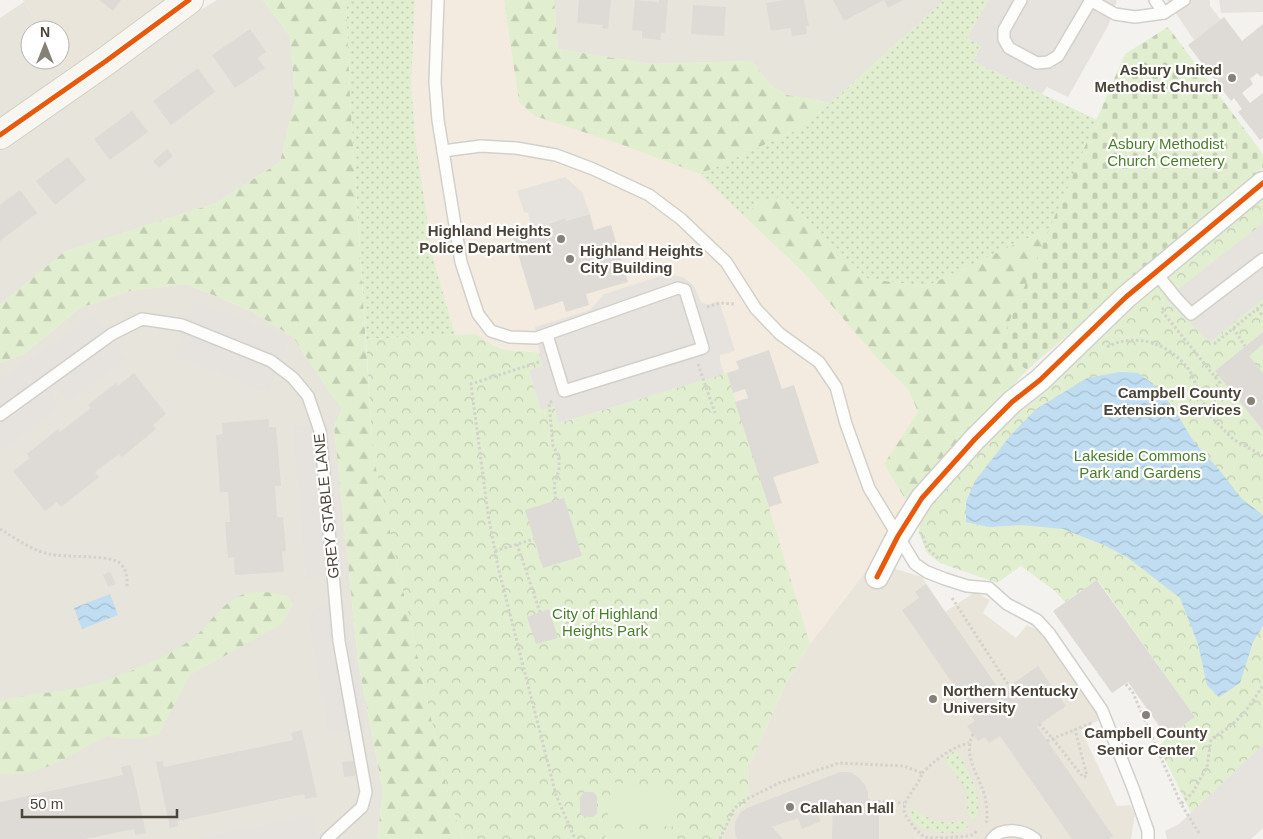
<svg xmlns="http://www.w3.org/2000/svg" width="1263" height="839" font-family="Arial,sans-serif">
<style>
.residential{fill:#e7e4dc}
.commercial{fill:#f3ebdf}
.education{fill:#eae5da}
.grass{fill:url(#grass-dots)}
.forest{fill:url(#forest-firs)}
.cemetery{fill:url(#cemetery-stones)}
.park{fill:url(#park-crowns)}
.pitch{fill:#e1eecf}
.parking{fill:#e6e3df}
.water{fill:url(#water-waves)}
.building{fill:#dedbd6}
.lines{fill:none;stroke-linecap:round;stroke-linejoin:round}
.lane-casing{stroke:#d2d0cb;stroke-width:14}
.street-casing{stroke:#d2d0cb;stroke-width:25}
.secondary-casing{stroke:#d3cfc5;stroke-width:30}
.path{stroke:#d3d2cc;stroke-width:3;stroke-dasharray:2.5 2.5;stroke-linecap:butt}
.lane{stroke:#fdfdfc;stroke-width:11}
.street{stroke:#fdfdfc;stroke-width:22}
.secondary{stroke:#f7f6f1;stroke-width:28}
.cycleway-casing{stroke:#fff;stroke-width:8}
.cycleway{stroke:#e8590c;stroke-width:5}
.poi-dot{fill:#868178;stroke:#fff;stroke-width:2}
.labels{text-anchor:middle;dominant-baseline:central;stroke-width:4.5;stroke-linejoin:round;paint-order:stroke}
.poi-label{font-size:15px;font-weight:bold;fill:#4b4439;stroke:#fff;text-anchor:end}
.park-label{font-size:15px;fill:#4a7f2a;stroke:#fff}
.street-label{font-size:15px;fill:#4b4439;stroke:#fff}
</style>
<defs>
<pattern id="grass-dots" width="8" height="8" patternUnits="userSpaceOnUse" patternTransform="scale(1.25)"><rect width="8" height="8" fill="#e1eecf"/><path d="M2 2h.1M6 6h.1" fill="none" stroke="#c3cdb2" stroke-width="1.8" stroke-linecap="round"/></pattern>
<pattern id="forest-firs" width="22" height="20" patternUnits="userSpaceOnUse" patternTransform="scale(1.25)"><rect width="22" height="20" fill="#e1eecf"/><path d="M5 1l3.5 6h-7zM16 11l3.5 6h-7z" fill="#c3cdb2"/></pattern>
<pattern id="cemetery-stones" width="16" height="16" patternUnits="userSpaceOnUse" patternTransform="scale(1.25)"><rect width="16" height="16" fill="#e1eecf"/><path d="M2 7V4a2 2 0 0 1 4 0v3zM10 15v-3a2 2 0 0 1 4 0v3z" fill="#c3cdb2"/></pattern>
<pattern id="park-crowns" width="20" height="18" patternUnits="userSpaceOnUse" patternTransform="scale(1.25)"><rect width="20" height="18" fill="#e1eecf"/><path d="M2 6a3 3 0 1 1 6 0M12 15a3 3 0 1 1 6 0" fill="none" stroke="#c3cdb2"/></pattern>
<pattern id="water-waves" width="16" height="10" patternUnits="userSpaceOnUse" patternTransform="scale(1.25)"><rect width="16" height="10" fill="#c0ddf1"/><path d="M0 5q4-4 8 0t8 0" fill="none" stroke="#a6bfcf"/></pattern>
</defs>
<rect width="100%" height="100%" fill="#f4f2ee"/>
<g class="residential">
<path d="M217,0H263L290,36L295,100L280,162L216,203L64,252L0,305V149L181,22Z"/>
<path d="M554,0H944L831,103L787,95L770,85L752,61L650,64L558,49Z"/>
<path d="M24,2L42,30H30V60L60,59L70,74L0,127V18Z"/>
<path d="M187,284L251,311L293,337L342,410L334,426L358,661L383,791L377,839H0V363L24,354L80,308L129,291Z"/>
</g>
<path class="commercial" d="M415,0H504L519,102L700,174L803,272L878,359L908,389L918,412L884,464L907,502L877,556L810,644L769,507L727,373L559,423L531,351L508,350L491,344L476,334L455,335L434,262L416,145L411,86Z"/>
<g class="education">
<path d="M23,0H164L140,21L70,74L60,59V30H42Z"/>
<path d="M873,562L922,577L945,612L975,592L990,600L983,613L1016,638L1027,625L1042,632L1098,714L1099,720L1081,730L1117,806L1130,805L1135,814L1131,839H722L735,813L749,801V766L786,684L810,644Z"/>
</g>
<g class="grass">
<path d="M346,0H415L411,86L416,145L434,262L455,335L366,339L350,98Z"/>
<path d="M944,0H989L967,38L981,46L973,61L1097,120L1051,227L927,286L868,279L783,196L758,203L744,216L700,174L799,129L831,103Z"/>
<path d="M955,751L960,755C967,772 988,803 974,820L968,817L966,789L945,761L948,755Z"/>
<path d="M911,807C930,820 941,826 964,820L969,825C961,839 924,833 914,822C910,818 911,812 911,807Z"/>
</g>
<g class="forest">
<path d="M263,0H346L350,98L373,454L448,794L463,839H377L383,791L358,661L334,426L342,410L293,337L251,311L187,284L129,291L80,308L24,354L0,363V305L64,252L216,203L280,162L295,100L290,36Z"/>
<path d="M504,0H554L558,49L650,64L752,61L770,85L787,95L831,103L799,129L700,174L623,145L535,116L519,102Z"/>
<path d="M783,196L868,279L927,286L1051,227L998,348L1027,370L907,502L884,464L918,412L908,389L878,359L803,272L744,216L758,203Z"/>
<path d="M265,592L288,596L293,605L282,624L190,675L159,734C137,741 129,740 107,736C70,754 44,777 0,774V701C28,693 58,693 87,686C110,680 132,671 154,661C168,655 192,641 202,630C212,619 228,599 242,595C248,592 258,593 265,592Z"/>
</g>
<path class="cemetery" d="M1168,27L1263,154V168L1027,370L998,348L1125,54Z"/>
<g class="park">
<path d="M1263,196V745L1191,813L1159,747L1167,737L1195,717L1098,580L1065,602L1055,591L1021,566L997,583L940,563L927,553L919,533L920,512L963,463L1126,307Z"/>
<path d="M476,334C486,341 496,348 508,350C519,352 529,350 540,354L542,366L529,372L541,410L554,405L560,423L727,373L769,507L810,644L786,684L749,766V801L735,813L722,839H463L448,794L373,454L366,339Z"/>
</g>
<g class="pitch">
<path d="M612,782L676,790L672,827L607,819Z"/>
<path d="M606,827L671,835V839H605Z"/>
</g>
<g class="parking">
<path d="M989,0H1117L1108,26L1068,97L1047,87L1042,94L973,61L981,46L967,38Z"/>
<path d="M1167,0H1210V6L1221,20L1194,40Z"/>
<path d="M1219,0H1263V12L1221,13Z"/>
<path d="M565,177L582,192L590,214L566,221L565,218L550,222L551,225L532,231L528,213L524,212L517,191Z"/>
<path d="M1263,223V299L1210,342L1166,299Z"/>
<path d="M667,274L683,277L694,286L701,302L708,305L719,301L735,351L720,355V361L724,374L559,423L554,406L541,410L529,371L542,366L535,327L590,310L604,294Z"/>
<path d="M195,299L290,338L269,393L174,356Z"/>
<path d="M95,314L127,360L70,401L60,390H54L52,395L60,407L0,452V379Z"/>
<path d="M329,425L343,575L306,577L293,426Z"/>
<path d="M344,601L366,728L329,734L307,611Z"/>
<path d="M1263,745V828L1251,839H1167L1165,831L1179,824Z"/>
<path d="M314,814L320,839H194Z"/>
</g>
<g class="water">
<path d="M1120,372L1138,373L1152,383L1172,406L1194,442L1221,472L1242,499L1263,515V626L1253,642L1240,683L1219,697L1207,685L1198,644L1180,598L1127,557L1104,545L1063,529L1023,525L989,527L966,522V502L975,481L1010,436L1035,410L1087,378Z"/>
<path d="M110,594L118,615L82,629L74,608Z"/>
</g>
<g class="building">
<path d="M99,0H121L113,11Z"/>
<path d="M579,0H611L608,29L602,28L603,25L577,23Z"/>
<path d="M635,0L659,2V0H668L665,33H661V40L642,38V31L632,30Z"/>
<path d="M784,0H804L809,26H806L807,34L792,36L791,28L771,31L766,3Z"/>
<path d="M833,0H903L888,8L884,0L844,21Z"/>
<path d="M693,5L726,7L724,36L691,34Z"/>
<path d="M1224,17L1242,41L1263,24V75L1261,77L1257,73L1250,79L1253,84L1242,93L1250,103L1263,93V138L1260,140L1238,112L1242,109L1234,98L1231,101L1188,45Z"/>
<path d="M250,29L266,52L257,58L265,68L235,88L212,55Z"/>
<path d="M198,68L215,92L171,125L153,101Z"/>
<path d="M132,111L148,132L110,160L94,139Z"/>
<path d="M167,149L173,156L159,168L153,161Z"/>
<path d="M68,157L86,180L55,205L36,181Z"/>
<path d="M20,190L37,213L0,241V205Z"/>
<path d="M590,214L594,230L611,225L628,282L586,294L589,305L566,312L563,301L535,310L513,237L551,225L550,223L565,218L566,221Z"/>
<path d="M1263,332V344L1249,356L1263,373V430L1215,371Z"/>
<path d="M769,350L782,389L794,385L819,463L773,477L782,503L769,507L735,402L748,398L745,389L733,393L727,373L739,369L736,361Z"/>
<path d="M134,373L166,414L153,425L156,429L122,457L119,454L95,472L99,477L61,507L57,502L45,511L13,471L30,458L27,454L58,429L60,432L91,408L88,405L116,383L118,386Z"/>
<path d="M269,419V427H276L281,486H275L277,517H283L286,551L282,552L284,572L235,575L234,557L228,558L225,522H230L228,492H220L216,435L223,434L222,423Z"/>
<path d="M564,498L582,556L543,568L525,510Z"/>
<path d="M110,572L116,584L108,587L103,575Z"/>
<path d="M1097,580L1195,717L1167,737L1128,682L1112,693L1053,611Z"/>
<path d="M926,584L1001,692L1038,666L1066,706L1037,726L1113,836L1109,839H1072L1000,736L989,743L985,737L978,741L967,726L975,721L970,715L973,713L902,610L919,598L915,592Z"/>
<path d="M549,609L558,638L536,644L527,617Z"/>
<path d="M302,730L317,797L305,799L304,794L177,821L178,826L170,828L156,762L163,761L164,767L293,740L291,733Z"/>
<path d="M354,761L355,776L344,777L342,762Z"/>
<path d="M131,765L146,833L135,835L134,829L85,839H0V802L123,775L121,767Z"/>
<path d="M840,772H850L858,777L865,785L868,792V805H879V839H832L833,806L817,811L821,821L802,829L798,818L772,827L783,839H737L735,832V823L740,813L747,808Z"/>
<path d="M585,792H593L597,796V813L593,817H585L580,813V797Z"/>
</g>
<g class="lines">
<g class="lane-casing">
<g id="lane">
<path d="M438,0L435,82L438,120L443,151L461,262L478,314L491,331L510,337L536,338L678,288L685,290L703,348L564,391L547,335"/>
<path d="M1021,0L1004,30V39L1009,48L1037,63L1048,62L1058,56L1091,0"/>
<path d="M1090,0L1115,14L1135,17L1164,13L1184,0"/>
<path d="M1155,0L1164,13"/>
<path d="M443,151L481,146L516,148L556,155L593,169L649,195L681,219L726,262L756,309L780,334L819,362L836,387L846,424L869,488L915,564L927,572L945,579L967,586L989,588L1007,604L1037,620L1049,633L1102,710L1133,788L1148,831V839"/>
<path d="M1155,272L1176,298L1191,314L1263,259"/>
<path d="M0,415L112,334L142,319L182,325L271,361L293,378L308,396L320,431L339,641L366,792L362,807L327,839"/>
<path d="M992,839C1002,826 1024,830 1035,839"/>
</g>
</g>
<g class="street-casing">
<path id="street" d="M877,577L898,536L922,498L975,439L1012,402L1040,380L1126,297L1263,183"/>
</g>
<g class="secondary-casing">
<path id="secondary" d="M0,135L106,61L189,0"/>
</g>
<g class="path">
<path d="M707,307L720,303L735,304"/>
<path d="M1164,308L1161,310L1220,383L1202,400L1212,418L1233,439L1263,456"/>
<path d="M1257,309L1263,316"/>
<path d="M1233,328L1245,346"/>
<path d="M1214,344L1263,304"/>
<path d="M1107,347C1136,332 1167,343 1187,367C1194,376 1197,390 1202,400"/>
<path d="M539,362L471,384L488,514L498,567L556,795L575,839"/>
<path d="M698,364L715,413"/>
<path d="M552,401L549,403L553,446L559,456V470L554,485L556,501"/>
<path d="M0,529C15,538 31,550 49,554C64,558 112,554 121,564C127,571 127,578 127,586"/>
<path d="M923,536L927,548L939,559"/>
<path d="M517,544L540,612"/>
<path d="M495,551L534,539"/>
<path d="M952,598L1009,686"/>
<path d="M1126,684L1133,693L1181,804"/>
<path d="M1039,724L1053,739L1083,777L1087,776L1075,729"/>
<path d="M973,734C962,757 980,776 985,797C987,805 987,814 987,821L985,823"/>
<path d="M1047,741L1091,723"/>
<path d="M922,773C936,760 949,748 969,743"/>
<path d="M868,801L904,803"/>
<path d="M1199,833L1181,804L1193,792L1207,767L1211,739C1237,724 1247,711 1263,685"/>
<path d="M720,839L734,809L741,802L779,783L839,763L904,766L922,773C919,787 900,800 905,814C907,819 921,836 925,837C931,839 966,837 972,835C973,835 976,832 977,830"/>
</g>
<use href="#lane" class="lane"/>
<use href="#street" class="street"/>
<use href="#secondary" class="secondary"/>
<g class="cycleway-casing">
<g id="cycleway">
<path d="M0,135L106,61L189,0"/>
<path d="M877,577L898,536L922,498L975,439L1012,402L1040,380L1126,297L1263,183"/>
</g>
</g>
<use href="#cycleway" class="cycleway"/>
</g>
<g class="poi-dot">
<circle cx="1232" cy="78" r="5"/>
<circle cx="561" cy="239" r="5"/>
<circle cx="570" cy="259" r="5"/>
<circle cx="1251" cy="401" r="5"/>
<circle cx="933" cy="699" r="5"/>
<circle cx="1146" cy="715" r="5"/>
<circle cx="790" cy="807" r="5"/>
</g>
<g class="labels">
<g class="poi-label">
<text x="1222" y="69">Asbury United<tspan x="1222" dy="17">Methodist Church</tspan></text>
<text x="551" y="230">Highland Heights<tspan x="551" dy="17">Police Department</tspan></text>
<text x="580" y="250" text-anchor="start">Highland Heights<tspan x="580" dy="17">City Building</tspan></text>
<text x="1241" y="392">Campbell County<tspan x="1241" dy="17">Extension Services</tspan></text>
<text x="943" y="690" text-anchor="start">Northern Kentucky<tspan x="943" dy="17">University</tspan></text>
<text x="1146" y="732" text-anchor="middle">Campbell County<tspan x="1146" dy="17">Senior Center</tspan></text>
<text x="800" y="807" text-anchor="start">Callahan Hall</text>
</g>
<g class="park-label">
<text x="1166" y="143">Asbury Methodist<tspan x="1166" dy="17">Church Cemetery</tspan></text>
<text x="1140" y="455">Lakeside Commons<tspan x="1140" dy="17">Park and Gardens</tspan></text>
<text x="605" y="613">City of Highland<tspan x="605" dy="17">Heights Park</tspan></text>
</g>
<g class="street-label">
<text transform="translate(326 506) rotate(-96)">GREY STABLE LANE</text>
</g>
</g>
<g transform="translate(45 45)"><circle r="24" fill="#ffffff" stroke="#b7b4b0"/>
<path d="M0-4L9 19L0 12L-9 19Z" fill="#868178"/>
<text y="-8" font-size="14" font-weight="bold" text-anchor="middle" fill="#4b4439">N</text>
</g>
<path d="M22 809v8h155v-8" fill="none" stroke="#4b4439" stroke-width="2.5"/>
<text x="30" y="809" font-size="15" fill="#4b4439" stroke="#ffffff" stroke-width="4" paint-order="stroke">50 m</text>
</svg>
